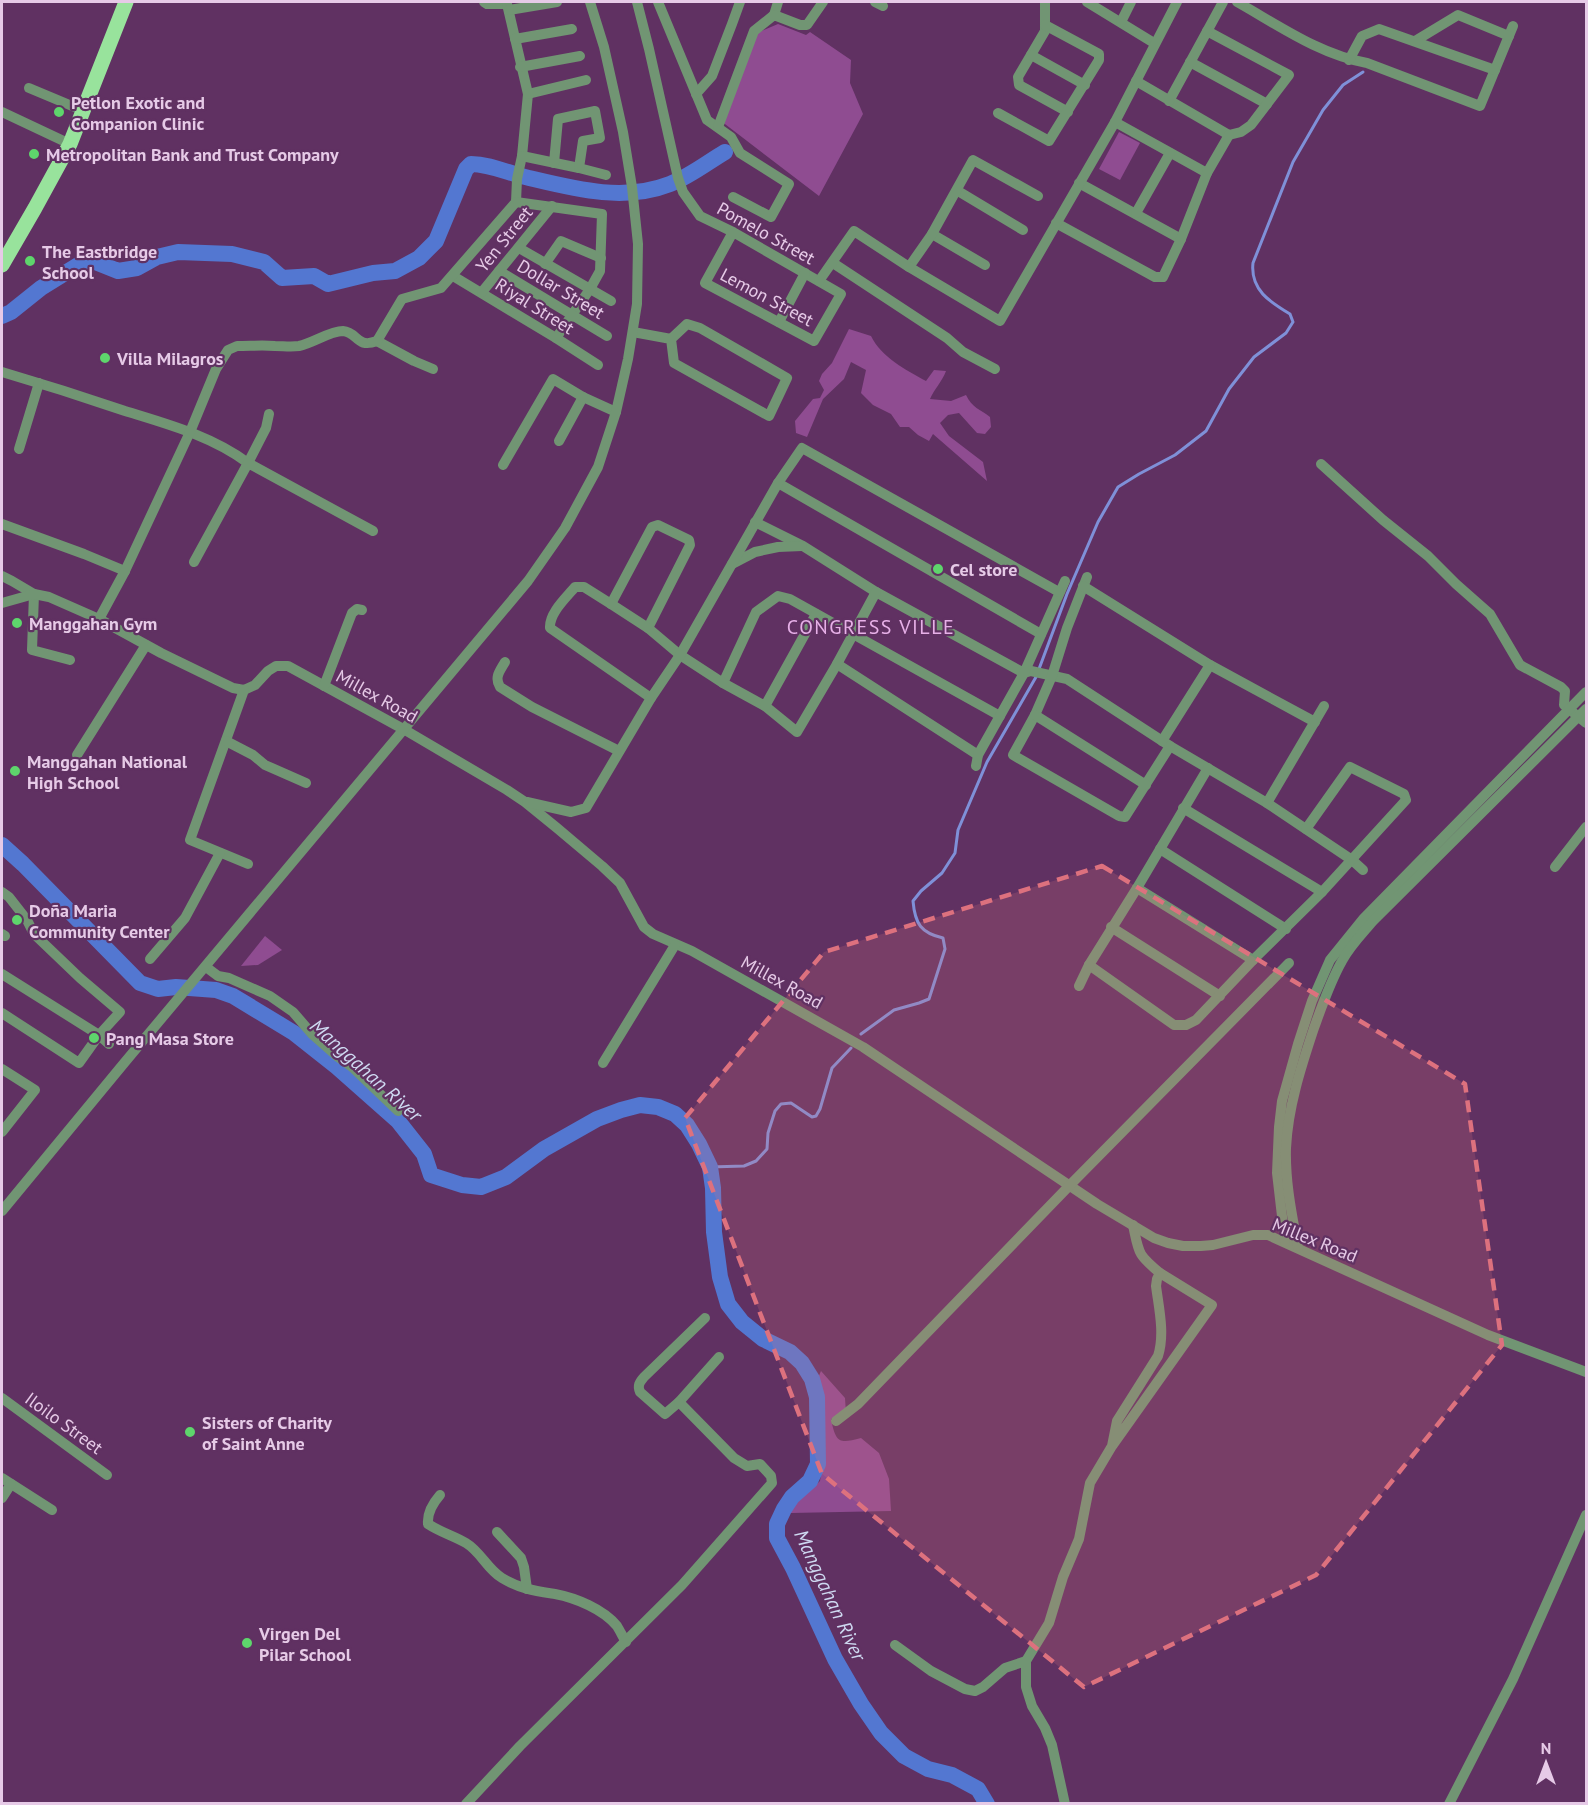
<svg xmlns="http://www.w3.org/2000/svg" width="1588" height="1805" font-family="'PT Sans',sans-serif">
<style>
.green{fill:#8f4c91}
.lines{fill:none;stroke-linecap:round;stroke-linejoin:round}
.stream{stroke:#7f90d8;stroke-width:3}
.river{stroke:#5377d1;stroke-width:16}
.minor{stroke:#719573;stroke-width:10}
.major{stroke:#98e39c;stroke-width:15}
.marked{fill:#dd717e;fill-opacity:0.2;stroke:#dd717e;stroke-width:4.5;stroke-dasharray:12 8;stroke-linejoin:round}
.poi-dot{fill:#5ed56c;stroke:#603162;stroke-width:2}
.labels{text-anchor:middle;dominant-baseline:central;stroke-width:4.5;stroke-linejoin:round;paint-order:stroke}
.poi-label{font-size:18px;font-weight:bold;fill:#e6cae7;stroke:#603162;text-anchor:start}
.street-label{font-size:18px;fill:#e6cae7;stroke:#603162}
.neighbourhood-label{font-size:20px;letter-spacing:1.5px;fill:#e7b0e8;stroke:#603162}
.water-label{font-size:20px;font-style:italic;fill:#ced9f1;stroke:#603162}
</style>
<rect width="100%" height="100%" fill="#603162"/>
<g class="green">
<path d="M778,24L806,35L810,32L851,60L850,83L863,114L819,196L721,121L757,33Z"/>
<path d="M1119,132L1140,143L1120,180L1099,169Z"/>
<path d="M849,329L871,336C881,357 906,370 926,381L934,370L946,371C942,382 934,389 930,399L951,401L966,395C972,408 980,409 990,417L991,427L985,434L977,433L959,413L948,415L940,423L949,436L983,462L987,481L933,434L929,441L918,435L909,427H900L891,414L873,405L861,393L866,370L851,362L844,379L823,399L807,437L796,433L795,421L813,399L820,398L824,390L819,381L822,374L832,363Z"/>
<path d="M265,936L282,950L258,965L241,966Z"/>
<path d="M821,1371L845,1398L846,1413L831,1419C836,1443 839,1444 861,1438L879,1453L889,1479L891,1511L790,1513L792,1507L820,1481L823,1461L822,1392L818,1378Z"/>
</g>
<g class="lines">
<g class="stream">
<path d="M861,1034L894,1010L919,1003L929,999L945,949L943,938C921,933 915,924 913,901L921,891L942,873L955,853L958,830L987,762L1036,677L1067,594L1098,522L1118,487L1139,474L1175,455L1206,431L1229,389L1254,357L1286,333L1293,322L1290,314C1270,302 1250,290 1253,263L1293,162L1323,110L1343,85L1363,72"/>
<path d="M710,1167L744,1166L756,1161L767,1149L768,1133L775,1111L781,1104L791,1103L812,1117L816,1116L820,1109L832,1068L851,1048"/>
</g>
<g class="river">
<path d="M2,316L11,312L41,288L83,262L93,261L118,271L137,268L157,257L178,252L232,254L264,262L282,278L314,276L328,284L373,273L395,271L419,258L436,241L466,169L471,164C491,164 510,174 529,178C575,189 624,202 670,184C689,177 708,162 725,152"/>
<path d="M2,845L23,864L140,983L158,989L176,987L216,990L233,996L294,1033L337,1067L398,1121L424,1154L431,1175L462,1185L481,1187L506,1177L544,1149L597,1119L621,1110L640,1105L658,1107L675,1114L687,1125L699,1144L710,1167L713,1188L714,1232L720,1277L728,1304L742,1322L763,1339L790,1352L802,1363L812,1379L817,1397L818,1464L810,1481L792,1497L784,1509L777,1524V1538L793,1568L835,1659L861,1704L881,1733L904,1756L928,1769L952,1775L978,1789L987,1804"/>
</g>
<g class="minor">
<path d="M484,2L487,4H507"/>
<path d="M637,2L649,49L678,178L683,192L700,216L733,232L841,294L814,341L705,283L733,232"/>
<path d="M658,2L707,120L731,137L740,153L789,184L771,217L733,197"/>
<path d="M875,2L883,6"/>
<path d="M1045,2V31L1018,77L1019,85L1068,112"/>
<path d="M1087,2L1154,43"/>
<path d="M1237,2C1278,25 1320,55 1367,63L1480,106L1513,26"/>
<path d="M507,4L528,94L522,156L517,179L516,202"/>
<path d="M509,10L557,2"/>
<path d="M774,15L778,2"/>
<path d="M1121,22L1131,2"/>
<path d="M515,39L572,29"/>
<path d="M1415,41L1458,15L1509,36"/>
<path d="M1031,55L1085,85"/>
<path d="M1349,60L1362,36L1379,29L1495,70"/>
<path d="M1190,62L1267,104"/>
<path d="M520,67L580,56"/>
<path d="M1136,81L1229,135L1241,132L1251,125L1289,75L1207,31"/>
<path d="M29,88L84,111"/>
<path d="M528,94L586,80"/>
<path d="M696,94L712,76L732,24L740,2"/>
<path d="M1169,101L1223,2"/>
<path d="M2,112L70,144"/>
<path d="M998,113L1049,141L1099,60V54L1045,25"/>
<path d="M1115,122L1207,173"/>
<path d="M718,127L754,31L774,15L800,25H807L823,2"/>
<path d="M522,156L579,168L606,175"/>
<path d="M554,163L558,119L595,111L600,138L583,141L579,168"/>
<path d="M1079,183L1181,239"/>
<path d="M958,191L1023,230"/>
<path d="M516,202L602,214L600,271L590,289L556,338"/>
<path d="M1136,213L1170,153"/>
<path d="M1056,223L1155,277H1163L1181,239L1207,173L1229,135"/>
<path d="M932,234L985,265"/>
<path d="M519,248L611,301"/>
<path d="M833,263L947,338L963,352L995,369"/>
<path d="M545,264L561,241L601,258"/>
<path d="M909,267L932,234L973,160L1038,196"/>
<path d="M499,271L607,336"/>
<path d="M453,276L556,338L598,365"/>
<path d="M819,281L854,231L909,267L1000,321L1115,122L1177,2"/>
<path d="M482,292L552,206"/>
<path d="M779,322L805,273"/>
<path d="M633,332L671,339L687,324L700,328L787,378L769,416L674,363L671,339"/>
<path d="M377,341L414,361L433,369"/>
<path d="M2,372C43,384 84,397 125,411C167,424 212,436 248,463L266,428L269,414"/>
<path d="M559,441L583,397"/>
<path d="M19,449L39,383"/>
<path d="M1321,464L1383,520L1428,556L1456,584L1490,614L1520,665L1561,687L1565,691L1564,705L1586,723"/>
<path d="M503,465L553,379L583,397L616,412"/>
<path d="M778,483L1041,634"/>
<path d="M755,522L803,546L876,592L1024,673L1031,671L1067,679L1170,746L1267,803L1352,860L1363,870"/>
<path d="M2,524L84,554L125,571"/>
<path d="M194,562L248,463L373,531"/>
<path d="M732,564L755,552L778,547L802,546"/>
<path d="M2,576L12,581L34,594L32,650L70,660"/>
<path d="M1087,577L1067,628L1052,676L1035,715L1013,755L1119,816L1125,817L1170,746"/>
<path d="M1083,586L1210,665L1315,722"/>
<path d="M2,603L34,594L49,597L99,619L161,653L233,688L244,690L255,685L268,671L276,666H288L405,730L507,790L525,802L557,828L602,866L620,883L644,927L653,934L692,951L863,1047L1097,1204L1154,1238L1168,1243L1183,1246H1201L1213,1245L1253,1235H1268L1488,1335L1586,1372"/>
<path d="M611,604L652,527L658,525L689,540L690,545L648,628"/>
<path d="M99,619L125,571L190,432L216,369L228,350L237,346C250,346 263,345 275,346C283,346 291,347 299,346C313,343 330,331 343,331C358,332 356,349 377,341L402,299L441,288L516,202"/>
<path d="M505,662C500,671 494,677 500,687L532,707L619,751"/>
<path d="M837,664L978,755"/>
<path d="M723,683L756,612L778,596L790,599L1000,716"/>
<path d="M324,686L352,613L357,609L362,610"/>
<path d="M244,690L190,840L248,864"/>
<path d="M651,698L550,628C549,613 566,598 575,587H584L611,604L648,628L680,655L723,683L765,706L797,732L837,664L876,592"/>
<path d="M765,706L816,614"/>
<path d="M1035,715L1146,785"/>
<path d="M226,741L253,755L265,765L306,783"/>
<path d="M1162,741L1210,665"/>
<path d="M77,755L146,645"/>
<path d="M976,766L978,755L1024,673L1065,581"/>
<path d="M527,802L571,812L586,808L651,698L680,655L778,483L802,448L1059,592"/>
<path d="M1267,803L1324,706"/>
<path d="M1183,808L1322,892"/>
<path d="M1160,849L1286,929"/>
<path d="M1555,867L1586,827"/>
<path d="M1137,888L1253,960"/>
<path d="M2,892L9,897L27,920L34,934L80,978L120,1012L99,1035L79,1063L2,1013"/>
<path d="M1111,927L1220,996"/>
<path d="M2,934L5,936"/>
<path d="M150,959L185,918L220,853"/>
<path d="M1089,965L1174,1025H1186L1196,1020L1253,960L1322,892L1406,800L1404,794L1350,767L1306,829"/>
<path d="M206,967L218,976L229,978L270,996L293,1012L312,1034L338,1057L352,1067L398,1111"/>
<path d="M2,974L99,1035L109,1044"/>
<path d="M1079,986L1089,965L1137,888L1208,768"/>
<path d="M603,1063L675,945"/>
<path d="M2,1069L35,1090L2,1132"/>
<path d="M2,1211L125,1062L528,581L565,528L598,467L616,412L628,359L637,304L638,244L632,187L623,132L604,47L590,2"/>
<path d="M1133,1225C1139,1253 1137,1254 1160,1273"/>
<path d="M1285,1242L1277,1173L1279,1127L1282,1101L1298,1044L1312,1001L1330,960L1364,918L1586,692"/>
<path d="M1298,1248C1292,1215 1285,1182 1286,1148C1288,1107 1301,1067 1314,1028C1322,1006 1330,982 1342,961C1350,946 1362,934 1373,921L1586,709"/>
<path d="M705,1318L644,1377C640,1382 637,1385 640,1392L665,1414L679,1402L719,1357"/>
<path d="M2,1398L107,1475"/>
<path d="M836,1421L858,1404L1070,1185L1289,963"/>
<path d="M2,1478L52,1510"/>
<path d="M440,1495C433,1503 427,1513 428,1524C440,1532 454,1536 466,1543C481,1552 487,1569 502,1578C520,1589 536,1591 555,1594C576,1598 603,1609 617,1626C620,1631 623,1637 626,1642"/>
<path d="M2,1498L11,1484"/>
<path d="M497,1532L521,1558L524,1567L527,1589"/>
<path d="M895,1645L931,1671L965,1689L975,1691L983,1687L1005,1668L1026,1661"/>
<path d="M466,1804L520,1746L682,1585L772,1483L771,1476L760,1464L747,1466L734,1458L679,1402"/>
<path d="M1065,1804L1052,1745L1045,1728L1032,1706L1026,1687V1661L1049,1623L1063,1577L1079,1539L1090,1483L1112,1446L1117,1421L1158,1356C1165,1334 1159,1309 1156,1286L1157,1279L1160,1273L1212,1305L1112,1446"/>
<path d="M1449,1804L1513,1679L1586,1515"/>
</g>
<path class="major" d="M2,265L35,208L70,144L126,2"/>
</g>
<path class="marked" d="M1102,866L1465,1084L1502,1345L1316,1575L1084,1687L822,1474L685,1118L824,952Z"/>
<g class="poi-dot">
<circle cx="59" cy="112" r="6"/>
<circle cx="34" cy="154" r="6"/>
<circle cx="30" cy="261" r="6"/>
<circle cx="105" cy="358" r="6"/>
<circle cx="938" cy="569" r="6"/>
<circle cx="17" cy="623" r="6"/>
<circle cx="15" cy="771" r="6"/>
<circle cx="17" cy="920" r="6"/>
<circle cx="94" cy="1038" r="6"/>
<circle cx="190" cy="1432" r="6"/>
<circle cx="247" cy="1643" r="6"/>
</g>
<g class="labels">
<g class="poi-label">
<text x="71" y="102">Petlon Exotic and<tspan x="71" dy="21">Companion Clinic</tspan></text>
<text x="46" y="154">Metropolitan Bank and Trust Company</text>
<text x="42" y="251">The Eastbridge<tspan x="42" dy="21">School</tspan></text>
<text x="117" y="358">Villa Milagros</text>
<text x="950" y="569">Cel store</text>
<text x="29" y="623">Manggahan Gym</text>
<text x="27" y="761">Manggahan National<tspan x="27" dy="21">High School</tspan></text>
<text x="29" y="910">Doña Maria<tspan x="29" dy="21">Community Center</tspan></text>
<text x="106" y="1038">Pang Masa Store</text>
<text x="202" y="1422">Sisters of Charity<tspan x="202" dy="21">of Saint Anne</tspan></text>
<text x="259" y="1633">Virgen Del<tspan x="259" dy="21">Pilar School</tspan></text>
</g>
<g class="street-label">
<text transform="translate(766 233) rotate(29)">Pomelo Street</text>
<text transform="translate(504 239) rotate(-51)">Yen Street</text>
<text transform="translate(561 289) rotate(31)">Dollar Street</text>
<text transform="translate(767 297) rotate(28)">Lemon Street</text>
<text transform="translate(535 306) rotate(32)">Riyal Street</text>
<text transform="translate(377 696) rotate(29)">Millex Road</text>
<text transform="translate(782 982) rotate(29)">Millex Road</text>
<text transform="translate(1315 1240) rotate(22)">Millex Road</text>
<text transform="translate(64 1423) rotate(36)">Iloilo Street</text>
</g>
<g class="neighbourhood-label">
<text x="871" y="627">CONGRESS VILLE</text>
</g>
<g class="water-label">
<text transform="translate(366 1070) rotate(42)">Manggahan River</text>
<text transform="translate(830 1595) rotate(65)">Manggahan River</text>
</g>
</g>
<rect width="1588" height="1805" fill="none" stroke="#e6cae7" stroke-width="6"/>
<g transform="translate(1546 1763)" stroke="#603162" stroke-width="4.5" paint-order="stroke">
<path d="M0-4.5L10 22L0 15L-10 22Z" fill="#e6cae7"/>
<text y="-9" font-size="16" font-weight="bold" text-anchor="middle" fill="#e6cae7">N</text>
</g>
</svg>
